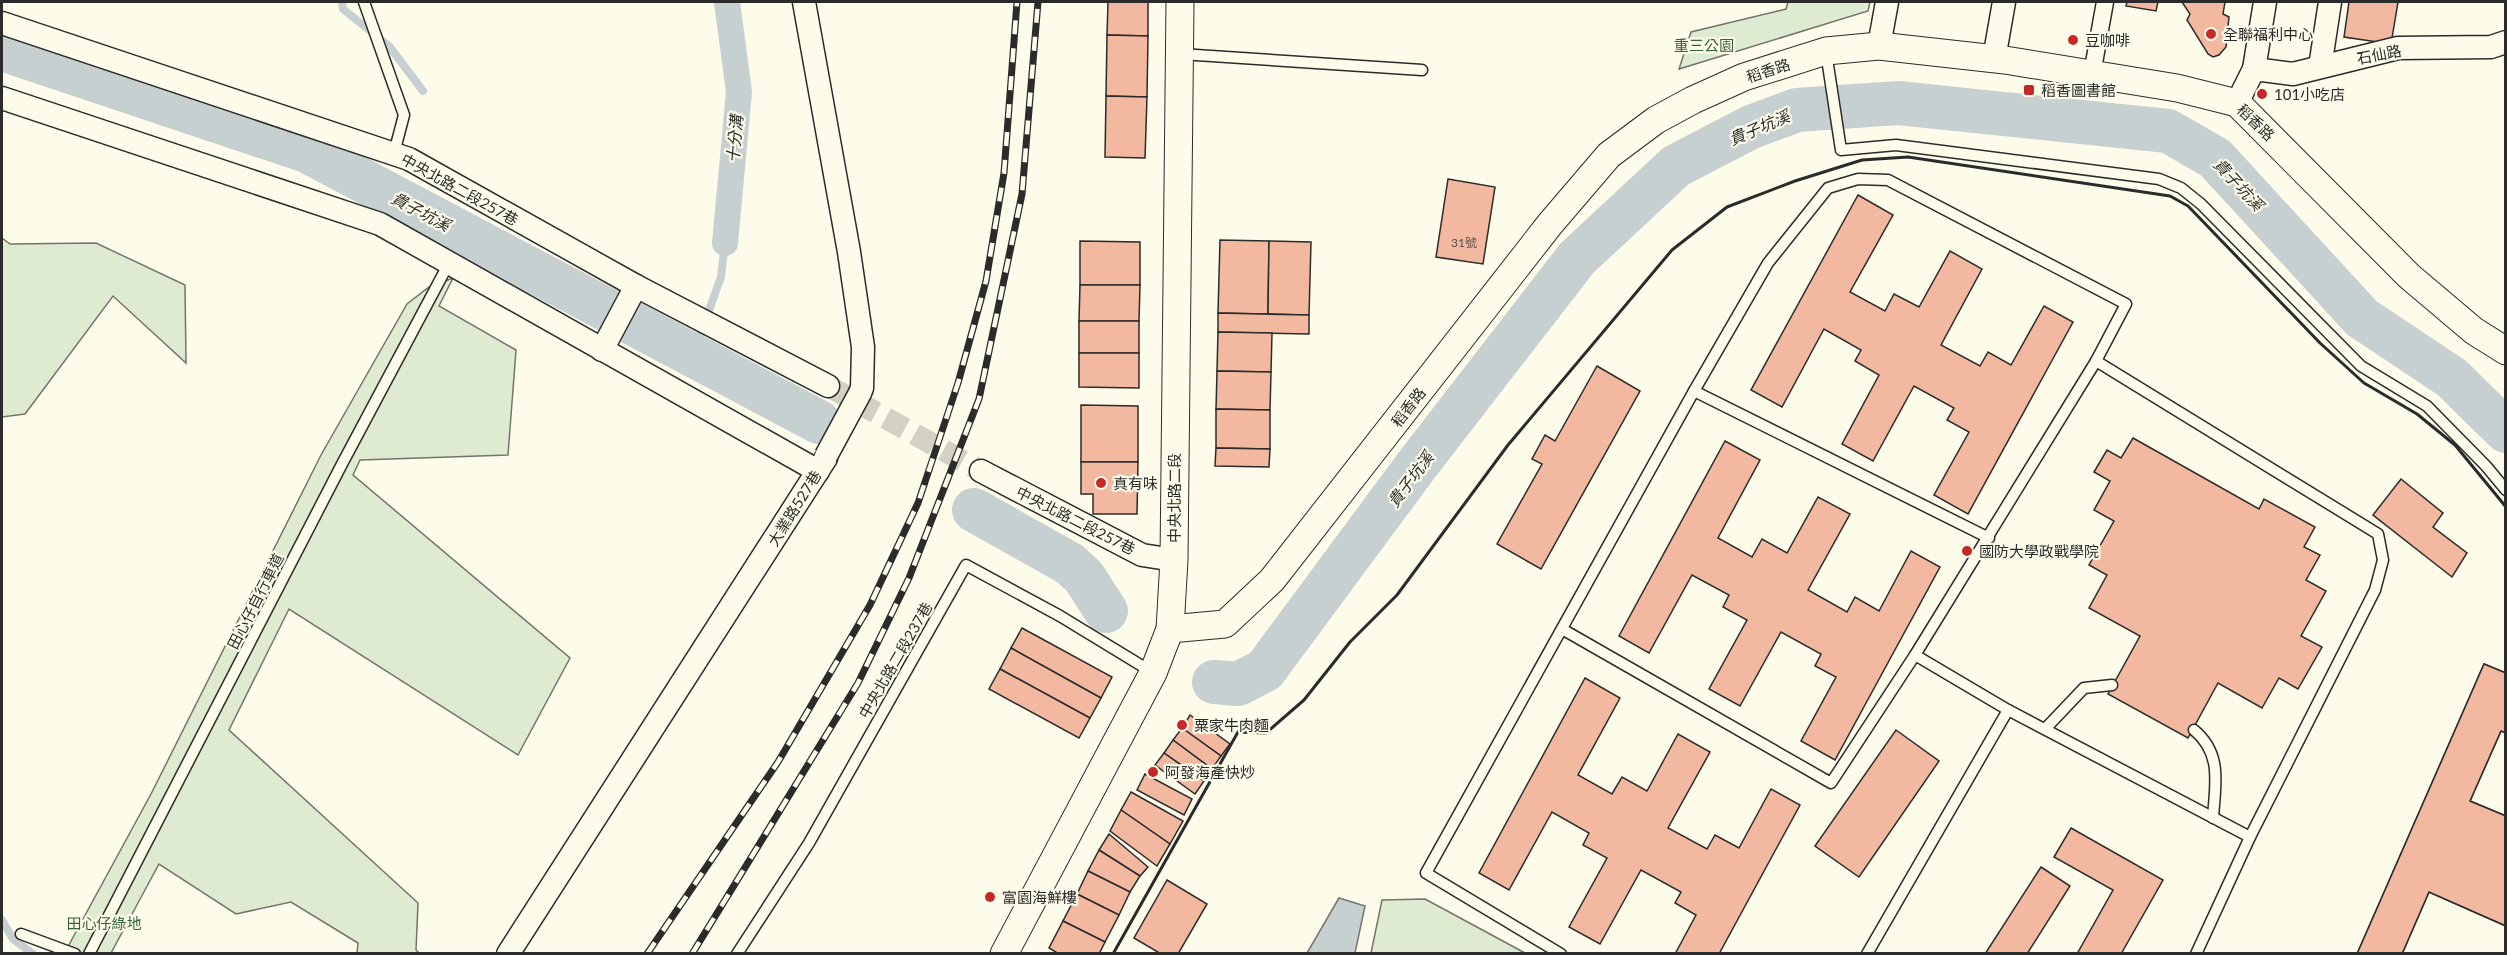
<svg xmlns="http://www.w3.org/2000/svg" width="2507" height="955" font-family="Lato,'Noto Sans TC',sans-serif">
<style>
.green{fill:#deebd1;stroke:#74746e;stroke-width:1.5}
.water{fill:#c7d0d0;stroke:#74746e;stroke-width:1.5}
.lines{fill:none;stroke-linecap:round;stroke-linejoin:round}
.stream{stroke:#c7d0d0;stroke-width:8}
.canal{stroke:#c7d0d0;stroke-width:26}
.river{stroke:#c7d0d0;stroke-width:44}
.building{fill:#f2b8a0;stroke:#2b2b2b;stroke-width:1.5}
.minor-tunnel{stroke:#d3d1c4;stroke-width:22;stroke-dasharray:22 11;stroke-linecap:butt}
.service-casing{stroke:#2b2b2b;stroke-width:13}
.pedestrian-casing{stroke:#2b2b2b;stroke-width:19}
.minor-casing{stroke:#2b2b2b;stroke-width:25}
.tertiary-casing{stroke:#2b2b2b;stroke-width:29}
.service{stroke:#fdfbea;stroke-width:10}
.pedestrian{stroke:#fdfbea;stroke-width:16}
.minor{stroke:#fdfbea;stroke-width:22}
.tertiary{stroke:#fdfbea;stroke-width:27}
.rail-casing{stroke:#2b2b2b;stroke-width:7}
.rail{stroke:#fdfbea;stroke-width:4.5;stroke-dasharray:14;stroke-linecap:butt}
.minor-bridge-casing{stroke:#2b2b2b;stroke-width:25;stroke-linecap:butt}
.minor-bridge{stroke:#fdfbea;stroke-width:22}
.wall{stroke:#2b2b2b;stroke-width:3}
.poi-dot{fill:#c62828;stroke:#fdfbea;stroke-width:2}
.labels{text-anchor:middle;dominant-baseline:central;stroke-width:4.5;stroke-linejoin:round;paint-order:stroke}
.number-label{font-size:12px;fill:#5d4e48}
.poi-label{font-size:15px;fill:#2b2b2b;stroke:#fdfbea;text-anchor:start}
.park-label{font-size:15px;fill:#34623c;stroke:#fdfbea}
.street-label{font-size:15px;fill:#2b2b2b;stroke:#fdfbea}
.water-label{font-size:16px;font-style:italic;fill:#2b2b2b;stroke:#fdfbea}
</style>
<rect width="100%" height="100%" fill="#fdfbea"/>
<g class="green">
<path d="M1788,2H1870L1868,11L1679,69L1691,32L1786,9Z"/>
<path d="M2,238L10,244L96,243L185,285L186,363L113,296L25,414L2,417Z"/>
<path d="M453,278L439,306L516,350L508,455L360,460L353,475L570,658L518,755L289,609L229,730L418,903L416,950L419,953H357L358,943L291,902L236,914L159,864L111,953L64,954L151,794L321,455L407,304L429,287Z"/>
<path d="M1425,899L1525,953H1371L1382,900Z"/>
</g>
<path class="water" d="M1339,898L1365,906L1355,953H1307Z"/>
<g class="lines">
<g class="stream">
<path d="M342,2L343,9L389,46L423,91"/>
<path d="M1899,92L1903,95V104"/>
<path d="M693,355L721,277L725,243"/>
<path d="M2,920L13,939L33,954"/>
</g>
<path class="canal" d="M725,243L739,92L727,2"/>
<g class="river">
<path d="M2,49L307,151L819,422"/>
<path d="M974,510L1070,564L1084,577L1106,611"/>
<path d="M1214,682L1238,684L1265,670L1416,466L1577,258L1676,166L1751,127L1797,110L1898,103L2168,131L2215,158L2362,318L2452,378L2506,431"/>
</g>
</g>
<g class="building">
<path d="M1108,2H1148V36L1107,35Z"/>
<path d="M2127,2H2158L2156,11L2126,6Z"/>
<path d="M2182,2H2225L2223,14L2229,17L2226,47L2219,55L2213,57L2208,54L2187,20L2190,14Z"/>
<path d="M2349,2H2398L2391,44L2344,37Z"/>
<path d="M1107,35L1148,36L1147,97L1106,96Z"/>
<path d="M1106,96L1147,97L1145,158L1105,157Z"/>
<path d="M1448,179L1495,187L1483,264L1436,257Z"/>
<path d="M1858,195L1893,215L1850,292L1885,311L1894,294L1919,307L1950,251L1982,269L1941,345L1980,366L1988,352L2011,365L2044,306L2073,322L1968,514L1934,495L1969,432L1947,420L1954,408L1914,386L1873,461L1842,444L1879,375L1855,361L1861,350L1824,329L1782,407L1751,390Z"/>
<path d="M1220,240L1269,241L1268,314L1218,313Z"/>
<path d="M1080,241L1140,242V285H1080Z"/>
<path d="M1269,241L1311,242L1309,315L1268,314Z"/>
<path d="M1080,285H1140L1139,321H1079Z"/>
<path d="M1218,313L1309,315V334L1218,332Z"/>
<rect x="1079" y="321" width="60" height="32"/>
<path d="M1218,332L1272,333L1271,372L1217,371Z"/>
<path d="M1079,353H1139V388L1079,387Z"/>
<path d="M1597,366L1640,391L1541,569L1497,544L1542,464L1532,459L1545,435L1555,441Z"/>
<path d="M1217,371L1271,372L1270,410L1216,409Z"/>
<path d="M1081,405L1138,406V462H1081Z"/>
<path d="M1216,409L1270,410V449L1216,448Z"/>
<path d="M2133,438L2259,509L2264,499L2315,527L2304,547L2320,555L2306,580L2326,591L2301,636L2322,647L2298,689L2279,678L2262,708L2218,683L2188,738L2108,694L2140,636L2089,608L2107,575L2089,565L2114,521L2094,510L2110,481L2094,472L2107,450L2121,458Z"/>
<path d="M1725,441L1760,460L1718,538L1752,557L1762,539L1787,553L1818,497L1850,514L1808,590L1847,612L1855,597L1879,611L1911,551L1940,567L1835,760L1801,741L1836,677L1815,666L1821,654L1781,632L1740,706L1709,689L1747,620L1723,607L1729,595L1692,575L1649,653L1619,636Z"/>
<path d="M1216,448L1270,449L1269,467L1215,466Z"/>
<path d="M1081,462H1138L1137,514H1093V494H1081Z"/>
<path d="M2401,479L2443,513L2433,527L2467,553L2452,577L2373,515Z"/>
<path d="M1022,628L1112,677L1101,698L1011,648Z"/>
<path d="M1011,648L1101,698L1090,718L1000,669Z"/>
<path d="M2484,664L2506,673V733L2501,731L2470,801L2506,816V861L2474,848L2467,865L2506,881V926L2429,892L2402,954H2357Z"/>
<path d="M2484,664L2506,673V733L2501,731L2470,801L2506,816V926L2429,892L2402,954H2357Z"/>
<path d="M1000,669L1090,718L1079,738L989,689Z"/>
<path d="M1585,678L1620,698L1578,775L1612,794L1622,777L1647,791L1678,734L1710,752L1668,828L1707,849L1715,835L1739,848L1771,789L1800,805L1719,954H1675L1696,915L1675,903L1681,892L1641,870L1600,944L1569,927L1607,858L1583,845L1589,833L1552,812L1509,890L1479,873Z"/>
<path d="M1190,715L1230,744L1221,756L1182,728Z"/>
<path d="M1182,728L1221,756L1212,769L1173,740Z"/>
<path d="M1896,730L1939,761L1859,877L1815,846Z"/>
<path d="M1173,740L1212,769L1204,781L1164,753Z"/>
<path d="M1164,753L1204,781L1195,794L1155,765Z"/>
<path d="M1145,774L1192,799L1184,815L1137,790Z"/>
<path d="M1131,792L1183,821L1170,844L1121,810Z"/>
<path d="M1121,810L1170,844L1157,866L1110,831Z"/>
<path d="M2071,828L2163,880L2121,954H2077L2113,890L2054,857Z"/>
<path d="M1109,834L1148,867L1140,876L1099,850Z"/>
<path d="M1099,850L1140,876L1130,892L1088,871Z"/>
<path d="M2041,867L2070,886L2027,954H1985Z"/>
<path d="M1088,871L1130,892L1119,915L1077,894Z"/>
<path d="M1167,880L1207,904L1178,954H1161L1134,938Z"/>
<path d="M1077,894L1119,915L1105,942L1063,921Z"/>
<path d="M1063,921L1105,942L1099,954H1059L1049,948Z"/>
</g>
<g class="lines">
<path class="minor-tunnel" d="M828,386L981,471"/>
<g class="service-casing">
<g id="service">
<path d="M364,2L404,115L394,153"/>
<path d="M1826,52L1841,150L1896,145L2159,179L2181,188L2201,204L2361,366L2427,406L2486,466L2506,490"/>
<path d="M1181,54L1422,70"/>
<path d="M2096,361L2378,534L2383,560L2375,590L2250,837"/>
<path d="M1694,391L1989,538"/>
<path d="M1562,629L1831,783L1915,655"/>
<path d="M2045,729L2084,688L2112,685"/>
<path d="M2194,730C2223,754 2215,785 2213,818"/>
<path d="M21,934L75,954"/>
<path d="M89,954L342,464L449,263"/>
<path d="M737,954L809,843L966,565L1060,616L1152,672"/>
<path d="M1561,954L1426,873L1694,391L1768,263L1828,188L1858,179L1888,180L2126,304L2096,361L1915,655L2008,710L2250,837L2196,954"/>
<path d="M1867,954L2008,710"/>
</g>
</g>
<g class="pedestrian-casing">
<path id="pedestrian" d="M2092,74L2105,2"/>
</g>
<g class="minor-casing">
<g id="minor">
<path d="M804,2L849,252L863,347L862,388L860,393"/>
<path d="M2,23L409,159L636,286L828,386"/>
<path d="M1879,46L1887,2"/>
<path d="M1994,59L2004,2"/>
<path d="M2320,67L2330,2"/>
<path d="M2254,69L2293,74L2398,48L2491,47L2506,42"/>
<path d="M2,98L380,224L818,471"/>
<path d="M2237,103L2254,69L2265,2"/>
<path d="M602,350L636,286"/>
<path d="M981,471L1142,555L1174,560"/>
<path d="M508,954L826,458"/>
</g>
</g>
<g class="tertiary-casing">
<g id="tertiary">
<path d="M1170,629L1225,624L1272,580L1550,224L1609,155L1656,120L1693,100L1744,77L1826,51L1879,46L2005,60L2177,88L2237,103L2409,276L2474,331L2506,351"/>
<path d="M1004,954L1153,673L1170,629L1174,560L1180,2"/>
</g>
</g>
<use href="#service" class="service"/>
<use href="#pedestrian" class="pedestrian"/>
<use href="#minor" class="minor"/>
<use href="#tertiary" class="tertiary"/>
<g class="rail-casing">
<g id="rail">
<path d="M647,954L778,762L870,605L918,503L958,383L986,281L1004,173L1017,2"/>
<path d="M692,954L858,683L909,578L979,399L1022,194L1038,2"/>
</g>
</g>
<use href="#rail" class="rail"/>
<g class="minor-bridge-casing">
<path id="minor-bridge" d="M826,456L860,393"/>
</g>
<use href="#minor-bridge" class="minor-bridge"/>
<path class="wall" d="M1113,954L1238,732L1266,733L1304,700L1350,642L1397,595L1508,445L1672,250L1727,207L1795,181L1862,160L1908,157L2170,196L2188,206L2320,343L2364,383L2417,414L2455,445L2506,507"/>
</g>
<g class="poi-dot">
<circle cx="2211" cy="34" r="6"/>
<circle cx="2073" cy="40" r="6"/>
<rect x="2023" y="84" width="12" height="12" rx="3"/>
<circle cx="2262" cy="94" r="6"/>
<circle cx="1101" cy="483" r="6"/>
<circle cx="1967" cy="551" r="6"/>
<circle cx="1182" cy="725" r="6"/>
<circle cx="1153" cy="772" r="6"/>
<circle cx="990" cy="897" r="6"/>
</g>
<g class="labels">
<g class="number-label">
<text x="1464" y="242">31號</text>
</g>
<g class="poi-label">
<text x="2223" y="34">全聯福利中心</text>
<text x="2085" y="40">豆咖啡</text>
<text x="2041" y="90">稻香圖書館</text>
<text x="2274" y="94">101小吃店</text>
<text x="1113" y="483">真有味</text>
<text x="1979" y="551">國防大學政戰學院</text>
<text x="1194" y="725">粟家牛肉麵</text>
<text x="1165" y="772">阿發海產快炒</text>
<text x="1002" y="897">富園海鮮樓</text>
</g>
<g class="park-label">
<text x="1704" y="45">重三公園</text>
<text x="104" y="923">田心仔綠地</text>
</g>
<g class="street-label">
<text transform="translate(2379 54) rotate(-11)">石仙路</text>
<text transform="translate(1768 70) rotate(-18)">稻香路</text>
<text transform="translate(2256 122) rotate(44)">稻香路</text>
<text transform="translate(460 189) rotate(29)">中央北路二段257巷</text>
<text transform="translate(1408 407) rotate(-52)">稻香路</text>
<text transform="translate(1174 498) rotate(-90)">中央北路二段</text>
<text transform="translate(794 508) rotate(-58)">大業路527巷</text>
<text transform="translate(1076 520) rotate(27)">中央北路二段257巷</text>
<text transform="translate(255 601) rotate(-63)">田心仔自行車道</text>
<text transform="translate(895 660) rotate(-60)">中央北路二段237巷</text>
</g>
<g class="water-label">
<text transform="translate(1759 127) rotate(-23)">貴子坑溪</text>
<text transform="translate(734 139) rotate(-85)">十分溝</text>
<text transform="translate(2239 184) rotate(47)">貴子坑溪</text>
<text transform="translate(421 211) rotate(28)">貴子坑溪</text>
<text transform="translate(1410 479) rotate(-53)">貴子坑溪</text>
</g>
</g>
<rect width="2507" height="955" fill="none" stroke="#2b2b2b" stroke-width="6"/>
</svg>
